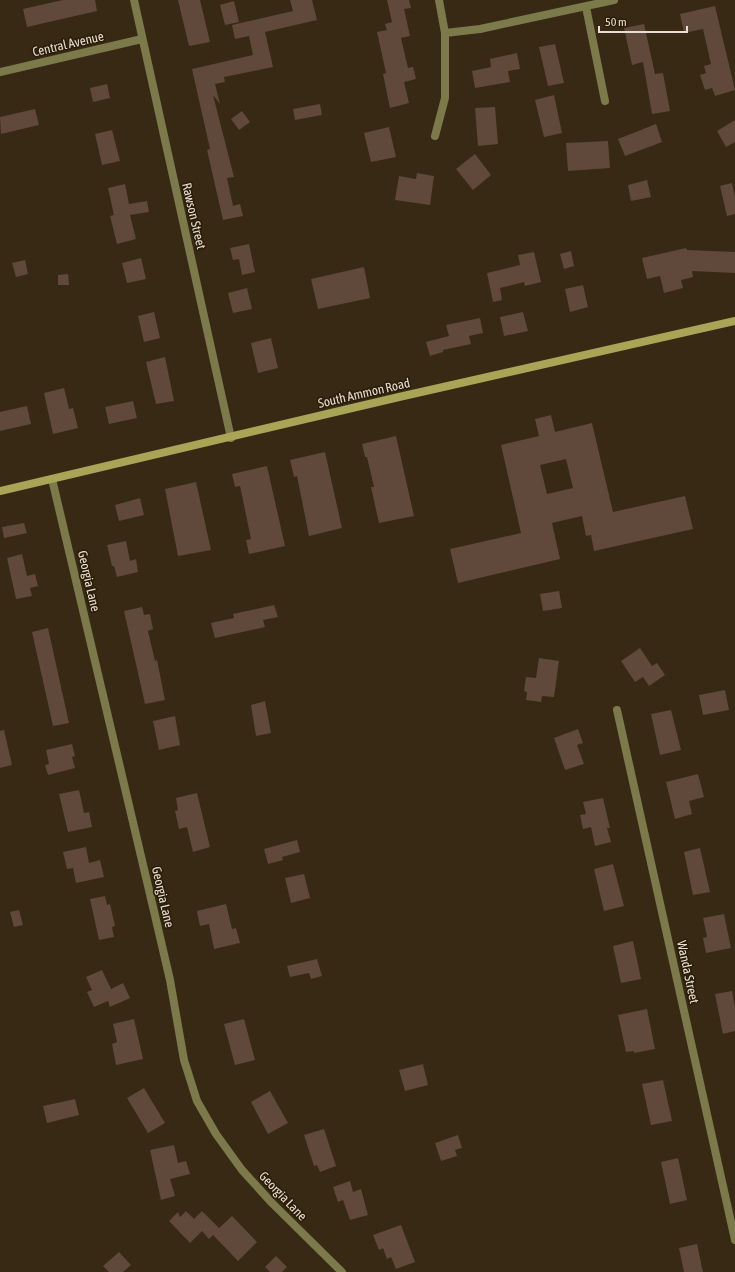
<svg xmlns="http://www.w3.org/2000/svg" width="735" height="1272" font-family="'Asap Condensed',sans-serif">
<style>
.building{fill:#60483b;fill-rule:evenodd}
.lines{fill:none;stroke-linecap:round;stroke-linejoin:round}
.minor{stroke:#7c794a;stroke-width:8}
.secondary{stroke:#a9a556;stroke-width:8}
.labels{text-anchor:middle;dominant-baseline:central;stroke-width:3.5;stroke-linejoin:round;paint-order:stroke}
.street-label{font-size:13px;fill:#e7ded1;stroke:#2c1f0a}
</style>
<rect width="100%" height="100%" fill="#372914"/>
<g class="building">
<path d="M63,0H95L97,11L27,27L23,9Z"/>
<path d="M178,0H200L210,42L189,46Z"/>
<path d="M290,0H312L317,20L265,32L273,67L224,77L225,82L215,84L220,104L213,95L234,177L227,178L233,206L240,204L243,216L223,220L207,150L210,149L192,69L253,55L249,36L235,39L232,25L293,11Z"/>
<path d="M387,0H409L411,8L404,9L410,36L401,38L408,68L413,67L416,79L404,82L409,103L390,108L383,74L386,73L377,32L387,30L385,24L392,22Z"/>
<path d="M234,1L239,22L225,25L220,5Z"/>
<path d="M715,6L735,90L715,96L712,88L705,90L700,75L706,73L704,66L711,64L703,29L684,33L680,14Z"/>
<path d="M644,24L655,74L663,73L670,111L652,114L643,62L632,65L624,28Z"/>
<path d="M555,44L564,83L548,86L539,47Z"/>
<path d="M517,53L520,69L508,71L510,82L475,88L472,71L491,67L490,59Z"/>
<path d="M107,84L110,98L93,102L90,88Z"/>
<path d="M554,95L562,133L544,137L535,100Z"/>
<path d="M320,104L322,115L295,120L293,109Z"/>
<path d="M495,107L498,144L478,146L475,108Z"/>
<path d="M35,109L39,125L1,134L0,117Z"/>
<path d="M242,111L250,122L239,130L231,119Z"/>
<path d="M735,120V142L726,147L717,131Z"/>
<path d="M656,124L662,142L625,156L618,139Z"/>
<path d="M389,127L396,157L371,162L364,133Z"/>
<path d="M112,130L120,161L102,165L95,134Z"/>
<path d="M608,141L610,168L568,171L566,143Z"/>
<path d="M475,154L491,175L473,190L456,169Z"/>
<path d="M417,173L434,176L430,205L395,200L399,176L416,179Z"/>
<path d="M647,180L651,197L631,201L628,185Z"/>
<path d="M732,183L735,197V214L727,216L720,186Z"/>
<path d="M125,184L129,204L147,201L149,212L130,215L136,239L117,244L110,216L114,215L108,188Z"/>
<path d="M249,244L255,272L242,275L239,259L233,260L230,248Z"/>
<path d="M686,248L687,250L735,252V273L692,271L693,277L681,280L683,288L664,293L660,276L647,279L642,258Z"/>
<path d="M571,251L574,266L564,269L560,254Z"/>
<path d="M534,252L541,282L525,286L524,282L500,288L502,300L493,302L487,273L520,265L518,255Z"/>
<path d="M141,258L146,279L127,283L122,263Z"/>
<path d="M25,260L28,274L16,277L12,263Z"/>
<path d="M364,267L370,298L318,309L311,279Z"/>
<path d="M68,274L69,285H58V275Z"/>
<path d="M583,285L588,307L570,312L565,289Z"/>
<path d="M247,288L252,309L233,313L228,293Z"/>
<path d="M154,312L160,338L144,342L138,316Z"/>
<path d="M523,312L528,331L504,336L500,317Z"/>
<path d="M480,318L483,333L469,336L471,344L443,350V352L430,356L426,342L449,336L446,325Z"/>
<path d="M271,338L278,368L258,373L251,343Z"/>
<path d="M165,357L174,401L156,404L146,362Z"/>
<path d="M64,388L69,409L73,408L78,428L53,434L44,393Z"/>
<path d="M133,401L137,418L109,424L105,407Z"/>
<path d="M27,406L31,424L0,431V412Z"/>
<path d="M551,415L555,432L592,423L613,512L685,496L693,529L594,551L591,535L586,536L582,516L552,523L560,559L458,583L450,549L521,533L501,445L539,436L535,419ZM566,459L573,488L547,494L540,465Z"/>
<path d="M396,436L414,516L379,523L371,487H374L367,457H365L362,444Z"/>
<path d="M325,452L342,528L309,536L297,476L294,477L290,460Z"/>
<path d="M267,466L285,546L249,554L246,540L251,539L240,486L235,487L232,474Z"/>
<path d="M196,482L211,550L178,556L165,489Z"/>
<path d="M140,498L144,515L119,521L115,505Z"/>
<path d="M24,523L27,533L4,538L2,527Z"/>
<path d="M126,541L130,561L136,559L138,572L117,577L114,566H112L107,545Z"/>
<path d="M22,554L27,576L35,574L38,586L30,588L32,596L16,599L7,558Z"/>
<path d="M559,591L562,608L543,611L540,594Z"/>
<path d="M274,605L278,617L263,620L265,627L215,638L211,623L234,618L233,614Z"/>
<path d="M142,607L144,615L150,614L153,629L148,631L155,661L157,660L165,700L145,704L124,611Z"/>
<path d="M48,628L69,723L53,726L32,632Z"/>
<path d="M640,648L652,666L657,663L665,675L649,686L643,677L635,682L621,661Z"/>
<path d="M539,658L559,661L554,697L542,696L541,702L526,700L527,692L524,691L526,677L536,678Z"/>
<path d="M725,690L729,710L703,715L699,695Z"/>
<path d="M265,701L271,733L256,736L251,705Z"/>
<path d="M671,710L681,750L660,755L651,714Z"/>
<path d="M175,716L180,745L159,750L153,721Z"/>
<path d="M578,729L583,743L577,745L584,764L565,770L554,738Z"/>
<path d="M4,730L12,765L0,768V731Z"/>
<path d="M72,744L75,756L72,757L75,768L48,775L45,765L49,764L46,750Z"/>
<path d="M698,774L704,797L689,801L692,814L675,819L666,782Z"/>
<path d="M79,790L84,813L89,812L92,827L68,832L59,794Z"/>
<path d="M197,793L210,847L193,852L187,827L179,829L175,811L178,810L176,798Z"/>
<path d="M603,798L610,828H607L611,842L595,846L591,827L583,829L580,815L586,814L583,802Z"/>
<path d="M297,840L300,852L282,857L283,860L268,864L264,849Z"/>
<path d="M86,847L89,863L100,860L104,877L76,883L73,868L67,869L63,852Z"/>
<path d="M700,848L710,892L693,895L684,852Z"/>
<path d="M613,864L624,906L604,911L594,869Z"/>
<path d="M304,874L310,898L291,903L285,878Z"/>
<path d="M105,896L107,905L110,904L115,926L112,927L114,937L99,940L90,899Z"/>
<path d="M226,904L232,929L236,928L240,943L214,949L209,924L200,926L197,911Z"/>
<path d="M19,910L23,925L14,927L10,912Z"/>
<path d="M724,914L731,948L706,953L703,938L707,937L703,918Z"/>
<path d="M633,941L641,979L621,983L613,946Z"/>
<path d="M317,959L322,976L311,979L309,973L290,977L287,966Z"/>
<path d="M102,970L111,989L123,983L130,998L110,1007L108,1001L94,1007L87,992L92,990L86,977Z"/>
<path d="M732,991L735,1007V1031L723,1034L715,994Z"/>
<path d="M647,1009L655,1049L634,1053V1051L626,1052L618,1015Z"/>
<path d="M134,1019L143,1059L116,1065L112,1044L117,1042L113,1024Z"/>
<path d="M244,1019L255,1060L235,1065L224,1024Z"/>
<path d="M423,1064L428,1085L405,1091L399,1070Z"/>
<path d="M663,1080L672,1121L651,1125L642,1084Z"/>
<path d="M144,1088L165,1123L148,1133L127,1098Z"/>
<path d="M270,1091L288,1123L268,1134L251,1102Z"/>
<path d="M75,1099L79,1115L47,1123L43,1106Z"/>
<path d="M324,1129L336,1166L320,1172L317,1165L314,1166L304,1135Z"/>
<path d="M458,1135L462,1148L455,1150L457,1156L441,1161L435,1143Z"/>
<path d="M174,1145L178,1163L186,1161L190,1174L170,1179L175,1196L161,1200L150,1150Z"/>
<path d="M678,1158L687,1200L670,1204L661,1162Z"/>
<path d="M350,1181L353,1192L361,1189L368,1215L350,1220L343,1200L338,1202L333,1187Z"/>
<path d="M186,1211L194,1219L202,1211L219,1228L232,1216L257,1242L238,1261L213,1235L209,1239L202,1231L190,1243L169,1221L178,1212L180,1217Z"/>
<path d="M401,1225L415,1262L396,1269L391,1257L387,1259L383,1248L379,1250L373,1235Z"/>
<path d="M697,1244L703,1272H684L679,1248Z"/>
<path d="M119,1252L131,1265L123,1272H109L103,1266Z"/>
<path d="M276,1256L287,1267L282,1272H270L265,1267Z"/>
</g>
<g class="lines">
<g class="minor">
<path d="M134,0L231,438"/>
<path d="M586,7L605,101"/>
<path d="M445,33L480,29L614,0"/>
<path d="M0,72L142,39"/>
<path d="M435,136L445,98V33L439,0"/>
<path d="M52,479L153,907L170,980L184,1060L197,1101L216,1134L242,1170L272,1203L342,1272"/>
<path d="M617,710L735,1240"/>
</g>
<path class="secondary" d="M0,491L399,397L735,321"/>
</g>
<g class="labels">
<g class="street-label">
<text transform="translate(68 44) rotate(-13)">Central Avenue</text>
<text transform="translate(194 216) rotate(77)">Rawson Street</text>
<text transform="translate(364 393) rotate(-13)">South Ammon Road</text>
<text transform="translate(89 581) rotate(77)">Georgia Lane</text>
<text transform="translate(163 897) rotate(77)">Georgia Lane</text>
<text transform="translate(688 972) rotate(78)">Wanda Street</text>
<text transform="translate(283 1196) rotate(46)">Georgia Lane</text>
</g>
</g>
<path d="M599 26v6h88v-6" fill="none" stroke="#e7ded1" stroke-width="2"/>
<text x="605" y="26" font-size="12" fill="#e7ded1" stroke="#2c1f0a" stroke-width="3" paint-order="stroke">50 m</text>
</svg>
